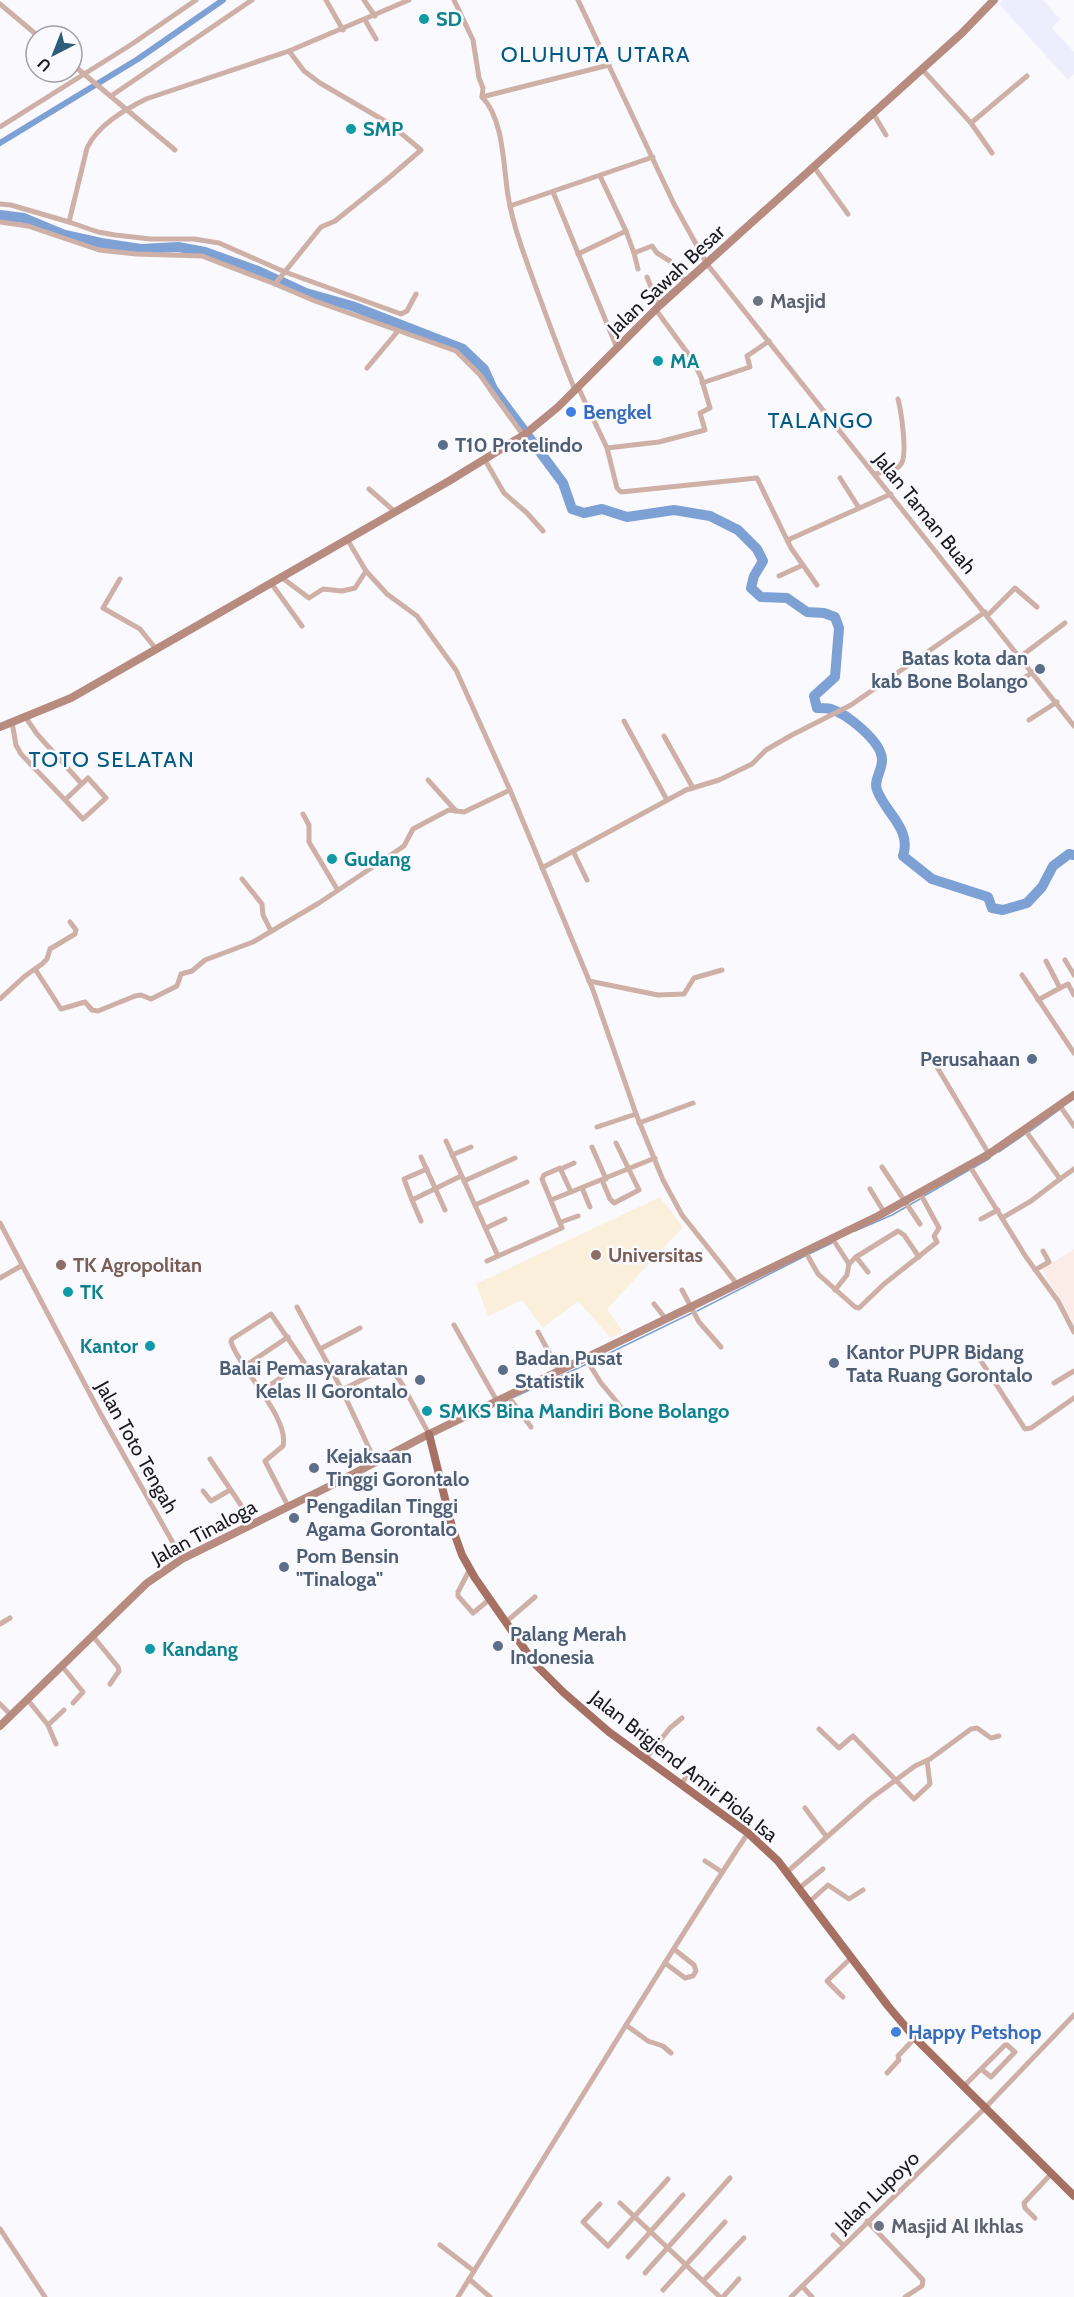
<svg xmlns="http://www.w3.org/2000/svg" width="1074" height="2297" font-family="Cabin,sans-serif">
<style>
.built{fill:#eeedfd}
.education{fill:#faefda}
.medical{fill:#fcece8}
.lines{fill:none;stroke-linecap:round;stroke-linejoin:round}
.stream{stroke:#7ea1d5;stroke-width:1.5}
.canal{stroke:#7ea1d5;stroke-width:6}
.river{stroke:#7ea1d5;stroke-width:10}
.street{stroke:#cfb0a7;stroke-width:5}
.secondary{stroke:#b88b7f;stroke-width:8}
.primary{stroke:#a67162;stroke-width:8}
.culture-dot{fill:#0f9aa8;stroke:#f9f9fe;stroke-width:2}
.worship-dot{fill:#6b7280;stroke:#f9f9fe;stroke-width:2}
.shop-dot{fill:#3f7fe0;stroke:#f9f9fe;stroke-width:2}
.service-dot{fill:#5c6f8a;stroke:#f9f9fe;stroke-width:2}
.education-dot{fill:#8d6e63;stroke:#f9f9fe;stroke-width:2}
.labels{text-anchor:middle;dominant-baseline:central;stroke-width:5;stroke-linejoin:round;paint-order:stroke}
.culture-label{font-size:20px;font-weight:bold;fill:#0d838f;stroke:#f9f9fe;text-anchor:start}
.street-label{font-size:20px;fill:#1b1b1f;stroke:#f9f9fe}
.worship-label{font-size:20px;font-weight:bold;fill:#5b616d;stroke:#f9f9fe;text-anchor:start}
.shop-label{font-size:20px;font-weight:bold;fill:#366cbe;stroke:#f9f9fe;text-anchor:start}
.service-label{font-size:20px;font-weight:bold;fill:#4e5e75;stroke:#f9f9fe;text-anchor:start}
.education-label{font-size:20px;font-weight:bold;fill:#785e54;stroke:#f9f9fe;text-anchor:start}
.quarter-label{font-size:22px;letter-spacing:1.5px;fill:#005a84;stroke:#f9f9fe}
</style>
<rect width="100%" height="100%" fill="#f9f9fe"/>
<path class="built" d="M1003,0H1043L1060,19L1052,28L1074,52V74L1068,80L999,4Z"/>
<path class="education" d="M660,1197L683,1227L607,1309L623,1332L611,1338L578,1301L543,1328L522,1300L488,1316L476,1284Z"/>
<path class="medical" d="M1074,1249V1324L1042,1269Z"/>
<g class="lines">
<g class="stream">
<path d="M1029,1132L1059,1110"/>
<path d="M999,1152L1025,1134"/>
<path d="M973,1168L990,1158"/>
<path d="M924,1196L969,1170"/>
<path d="M855,1231L892,1215L920,1199"/>
<path d="M809,1254L832,1243"/>
<path d="M697,1311L805,1256"/>
<path d="M591,1362L692,1313"/>
<path d="M512,1398L587,1364"/>
<path d="M490,1408L508,1400"/>
</g>
<path class="canal" d="M0,143L138,59L223,0"/>
<path class="river" d="M0,215L24,218L65,235L101,243L141,249L178,247L205,252L258,271L306,293L352,306L463,349L484,369L493,389L563,483L572,509L584,513L602,509L627,517L674,510L710,516L738,530L757,549L763,561L754,576L751,588L761,597L787,598L807,612L824,613L835,617L839,628L835,677L814,696L817,708C821,708 826,708 831,709C847,714 881,741 882,759C883,769 873,781 877,790C886,814 912,829 903,856L932,879L988,897L992,908L1003,910L1027,903L1042,887L1053,866L1069,854L1074,855"/>
<g class="street">
<path d="M326,0L343,30"/>
<path d="M364,0L375,16"/>
<path d="M409,0L289,51L146,99C124,110 98,125 87,148L69,222L98,232L115,235L151,239H194L219,243L285,272L401,314L407,311L416,294"/>
<path d="M454,0L473,40L479,78L483,88L482,97C501,116 503,154 506,180C509,215 522,249 534,282C547,318 560,354 575,390"/>
<path d="M578,0L674,204L707,264L1074,726"/>
<path d="M0,4L38,36"/>
<path d="M365,20L376,39"/>
<path d="M289,51L304,71L320,83L390,124L421,150L391,176L335,221L321,227L275,284L315,301L456,351L480,375L523,435"/>
<path d="M72,64L175,150"/>
<path d="M921,68L971,123L1027,76"/>
<path d="M111,96L252,0"/>
<path d="M482,97L609,65"/>
<path d="M873,113L886,135"/>
<path d="M971,123L992,153"/>
<path d="M0,127L132,44L196,0"/>
<path d="M814,167L848,214"/>
<path d="M600,176L626,231L634,253L652,246L657,253L670,261L686,283"/>
<path d="M553,192L617,348"/>
<path d="M0,204L11,205L69,222"/>
<path d="M510,206L653,157"/>
<path d="M0,222L28,226L99,250L136,254L202,256L275,284"/>
<path d="M634,253L638,269"/>
<path d="M578,254L626,231"/>
<path d="M647,277L659,307"/>
<path d="M367,368L398,331"/>
<path d="M702,383L750,367L747,356L769,341"/>
<path d="M578,387L607,448L617,488L621,492L757,478L788,542"/>
<path d="M607,448L659,442L705,430L700,413L710,408L701,377L692,359L656,310"/>
<path d="M485,460L504,493L527,513L543,531"/>
<path d="M875,474C882,472 897,471 901,464C908,455 901,411 898,399"/>
<path d="M840,478L859,508"/>
<path d="M369,489L394,511"/>
<path d="M347,539L366,571L387,594L417,616L456,670L510,790L593,990L636,1114L663,1180L682,1215L737,1284"/>
<path d="M779,576L803,565"/>
<path d="M281,577L309,598L323,589L342,591L355,588L366,571"/>
<path d="M120,579L103,608L140,629L156,649"/>
<path d="M271,583L302,626"/>
<path d="M817,585L791,548L788,542L790,539L891,494"/>
<path d="M988,615L1015,588L1037,607"/>
<path d="M1020,657L1065,623"/>
<path d="M1009,688L1033,672"/>
<path d="M26,718L37,734L81,783"/>
<path d="M1029,720L1057,702"/>
<path d="M624,721L667,800"/>
<path d="M12,722L16,745L21,754L65,800L88,778L106,798L83,819L65,800"/>
<path d="M664,736L693,788"/>
<path d="M428,780L456,811"/>
<path d="M303,814L309,825V842L337,889"/>
<path d="M573,851L587,880"/>
<path d="M542,868L686,790L719,780L752,764L766,750L790,736L851,705L985,612"/>
<path d="M242,879L262,904L263,915L271,931"/>
<path d="M1065,960L1074,975"/>
<path d="M35,969L61,1009L85,1002L92,1010L98,1011L135,996L141,995L151,999L177,986L181,974L192,971L205,960L253,942L319,903L404,846L413,829L445,812L449,810L464,812L510,790"/>
<path d="M1022,975L1074,1053"/>
<path d="M589,981L658,995L684,994L694,978L722,970"/>
<path d="M1060,988L1068,984L1074,995"/>
<path d="M0,999L25,976L42,964L47,959L50,949L75,934L76,930L70,922"/>
<path d="M1038,1000L1060,988L1046,961"/>
<path d="M934,1062L989,1154"/>
<path d="M1060,1106L1074,1126"/>
<path d="M639,1123L693,1103"/>
<path d="M597,1127L636,1114"/>
<path d="M446,1141L498,1256L562,1228L542,1179L544,1175L560,1168L571,1192"/>
<path d="M592,1147L606,1179"/>
<path d="M452,1155L471,1147"/>
<path d="M421,1157L445,1210"/>
<path d="M969,1165L1026,1257L1058,1301L1074,1332"/>
<path d="M882,1167L920,1224"/>
<path d="M561,1169L574,1163"/>
<path d="M1060,1179L1074,1169"/>
<path d="M602,1180L610,1199L614,1203L639,1190L616,1143"/>
<path d="M464,1181L515,1158"/>
<path d="M582,1188L590,1207"/>
<path d="M870,1189L884,1212"/>
<path d="M412,1200L404,1179L427,1169"/>
<path d="M551,1200L655,1158"/>
<path d="M475,1205L527,1182"/>
<path d="M1002,1218L1031,1201L1060,1179L1025,1130"/>
<path d="M981,1219L998,1210"/>
<path d="M421,1221L412,1200L461,1176"/>
<path d="M561,1222L578,1216"/>
<path d="M0,1223L99,1411L182,1559"/>
<path d="M486,1228L505,1219"/>
<path d="M832,1238L849,1264"/>
<path d="M805,1251L818,1274L855,1307L859,1308L884,1284L937,1242L934,1236L939,1228L920,1193"/>
<path d="M856,1257L898,1231L904,1235L919,1257"/>
<path d="M487,1261L498,1256"/>
<path d="M1035,1270L1049,1262L1043,1251"/>
<path d="M0,1278L21,1266"/>
<path d="M682,1290L699,1322L721,1347"/>
<path d="M835,1290L847,1275L849,1264L856,1257L868,1272"/>
<path d="M654,1304L666,1319"/>
<path d="M297,1307L342,1390"/>
<path d="M454,1325L497,1401"/>
<path d="M538,1332L559,1371"/>
<path d="M320,1349L360,1328"/>
<path d="M969,1356H976L981,1361L1025,1429L1031,1428L1074,1398"/>
<path d="M586,1359L601,1383L622,1408"/>
<path d="M245,1366L288,1337"/>
<path d="M1054,1383L1074,1371"/>
<path d="M261,1391L304,1362L271,1314L232,1339L231,1342C239,1368 290,1418 283,1446L265,1461L288,1506"/>
<path d="M508,1396L531,1427"/>
<path d="M210,1459L253,1523"/>
<path d="M376,1463L342,1390L383,1369L391,1368L402,1384L429,1434"/>
<path d="M203,1491L211,1501L230,1490"/>
<path d="M470,1569L458,1592V1596L473,1613L490,1599"/>
<path d="M506,1622L535,1597"/>
<path d="M0,1624L10,1618"/>
<path d="M92,1635L118,1667L119,1671L110,1684"/>
<path d="M61,1665L83,1692L73,1703"/>
<path d="M27,1699L48,1725L56,1744"/>
<path d="M0,1704L11,1715"/>
<path d="M48,1725L64,1710"/>
<path d="M819,1729L839,1748L853,1736L914,1799L930,1784L927,1761"/>
<path d="M646,1758L670,1728L682,1718"/>
<path d="M681,1784L691,1771"/>
<path d="M805,1808L826,1836"/>
<path d="M705,1861L722,1872"/>
<path d="M786,1873L870,1799L915,1766L930,1759L971,1729L977,1728L991,1738L999,1736"/>
<path d="M798,1889L823,1869"/>
<path d="M808,1903L828,1885L849,1899L863,1890"/>
<path d="M665,1963L685,1978L693,1976L696,1971L694,1965L674,1949"/>
<path d="M843,1997L827,1981L851,1958"/>
<path d="M671,2053L663,2046L648,2041L626,2025C667,1960 706,1896 748,1833"/>
<path d="M887,2073L899,2060L898,2056L915,2038"/>
<path d="M963,2087L1005,2045H1007L1015,2052L991,2077L981,2069"/>
<path d="M620,2203L720,2297"/>
<path d="M600,2204L583,2222L608,2246L668,2179"/>
<path d="M1035,2218L1025,2208L1024,2203L1051,2174"/>
<path d="M867,2221L923,2280L922,2286L905,2297"/>
<path d="M0,2229L45,2297"/>
<path d="M833,2235L843,2245"/>
<path d="M440,2245L474,2271"/>
<path d="M628,2257L683,2195"/>
<path d="M645,2273L730,2178"/>
<path d="M469,2279L490,2297"/>
<path d="M703,2281L744,2238"/>
<path d="M802,2286L812,2297"/>
<path d="M663,2290L725,2222"/>
<path d="M458,2297L626,2025"/>
<path d="M723,2297L739,2279"/>
<path d="M791,2297L985,2108L1074,2015"/>
</g>
<g class="secondary">
<path d="M0,727L71,698L449,481L524,435L558,407L658,307L962,33L994,0"/>
<path d="M0,1726L147,1583L182,1559L334,1484L427,1435L878,1216L989,1154L1074,1095"/>
</g>
<path class="primary" d="M429,1434L452,1527L462,1555L475,1578L535,1664L563,1692L609,1732L748,1833L778,1861L888,2006L915,2038L1074,2196"/>
</g>
<g class="culture-dot">
<circle cx="424" cy="19" r="6"/>
<circle cx="351" cy="129" r="6"/>
<circle cx="658" cy="361" r="6"/>
<circle cx="332" cy="859" r="6"/>
<circle cx="68" cy="1292" r="6"/>
<circle cx="150" cy="1346" r="6"/>
<circle cx="427" cy="1411" r="6"/>
<circle cx="150" cy="1649" r="6"/>
</g>
<g class="worship-dot">
<circle cx="758" cy="301" r="6"/>
<circle cx="879" cy="2226" r="6"/>
</g>
<g class="shop-dot">
<circle cx="571" cy="412" r="6"/>
<circle cx="896" cy="2032" r="6"/>
</g>
<g class="service-dot">
<circle cx="443" cy="445" r="6"/>
<circle cx="1040" cy="669" r="6"/>
<circle cx="1032" cy="1059" r="6"/>
<circle cx="834" cy="1363" r="6"/>
<circle cx="503" cy="1370" r="6"/>
<circle cx="420" cy="1380" r="6"/>
<circle cx="314" cy="1468" r="6"/>
<circle cx="294" cy="1518" r="6"/>
<circle cx="284" cy="1567" r="6"/>
<circle cx="498" cy="1646" r="6"/>
</g>
<g class="education-dot">
<circle cx="596" cy="1255" r="6"/>
<circle cx="61" cy="1265" r="6"/>
</g>
<g class="labels">
<g class="culture-label">
<text x="436" y="19">SD</text>
<text x="363" y="129">SMP</text>
<text x="670" y="361">MA</text>
<text x="344" y="859">Gudang</text>
<text x="80" y="1292">TK</text>
<text x="138" y="1346" text-anchor="end">Kantor</text>
<text x="439" y="1411">SMKS Bina Mandiri Bone Bolango</text>
<text x="162" y="1649">Kandang</text>
</g>
<g class="street-label">
<text transform="translate(666 280) rotate(-43)">Jalan Sawah Besar</text>
<text transform="translate(925 513) rotate(51)">Jalan Taman Buah</text>
<text transform="translate(137 1447) rotate(61)">Jalan Toto Tengah</text>
<text transform="translate(204 1532) rotate(-28)">Jalan Tinaloga</text>
<text transform="translate(684 1766) rotate(38)">Jalan Brigjend Amir Piola Isa</text>
<text transform="translate(877 2192) rotate(-44)">Jalan Lupoyo</text>
</g>
<g class="worship-label">
<text x="770" y="301">Masjid</text>
<text x="891" y="2226">Masjid Al Ikhlas</text>
</g>
<g class="shop-label">
<text x="583" y="412">Bengkel</text>
<text x="908" y="2032">Happy Petshop</text>
</g>
<g class="service-label">
<text x="455" y="445">T10 Protelindo</text>
<text x="1028" y="658" text-anchor="end">Batas kota dan<tspan x="1028" dy="23">kab Bone Bolango</tspan></text>
<text x="1020" y="1059" text-anchor="end">Perusahaan</text>
<text x="846" y="1352">Kantor PUPR Bidang<tspan x="846" dy="23">Tata Ruang Gorontalo</tspan></text>
<text x="515" y="1358">Badan Pusat<tspan x="515" dy="23">Statistik</tspan></text>
<text x="408" y="1368" text-anchor="end">Balai Pemasyarakatan<tspan x="408" dy="23">Kelas II Gorontalo</tspan></text>
<text x="326" y="1456">Kejaksaan<tspan x="326" dy="23">Tinggi Gorontalo</tspan></text>
<text x="306" y="1506">Pengadilan Tinggi<tspan x="306" dy="23">Agama Gorontalo</tspan></text>
<text x="296" y="1556">Pom Bensin<tspan x="296" dy="23">"Tinaloga"</tspan></text>
<text x="510" y="1634">Palang Merah<tspan x="510" dy="23">Indonesia</tspan></text>
</g>
<g class="education-label">
<text x="608" y="1255">Universitas</text>
<text x="73" y="1265">TK Agropolitan</text>
</g>
<g class="quarter-label">
<text x="596" y="54">OLUHUTA UTARA</text>
<text x="821" y="420">TALANGO</text>
<text x="112" y="759">TOTO SELATAN</text>
</g>
</g>
<g transform="translate(54 54) rotate(222)"><circle r="28" fill="#f9f9fe" stroke="#a0a0a5" stroke-width="1.5"/>
<path d="M0-4.5L10 22L0 15L-10 22Z" fill="#2c5d7b"/>
<text y="-9" font-size="16" font-weight="bold" text-anchor="middle" fill="#1b1b1f">U</text>
</g>
</svg>
